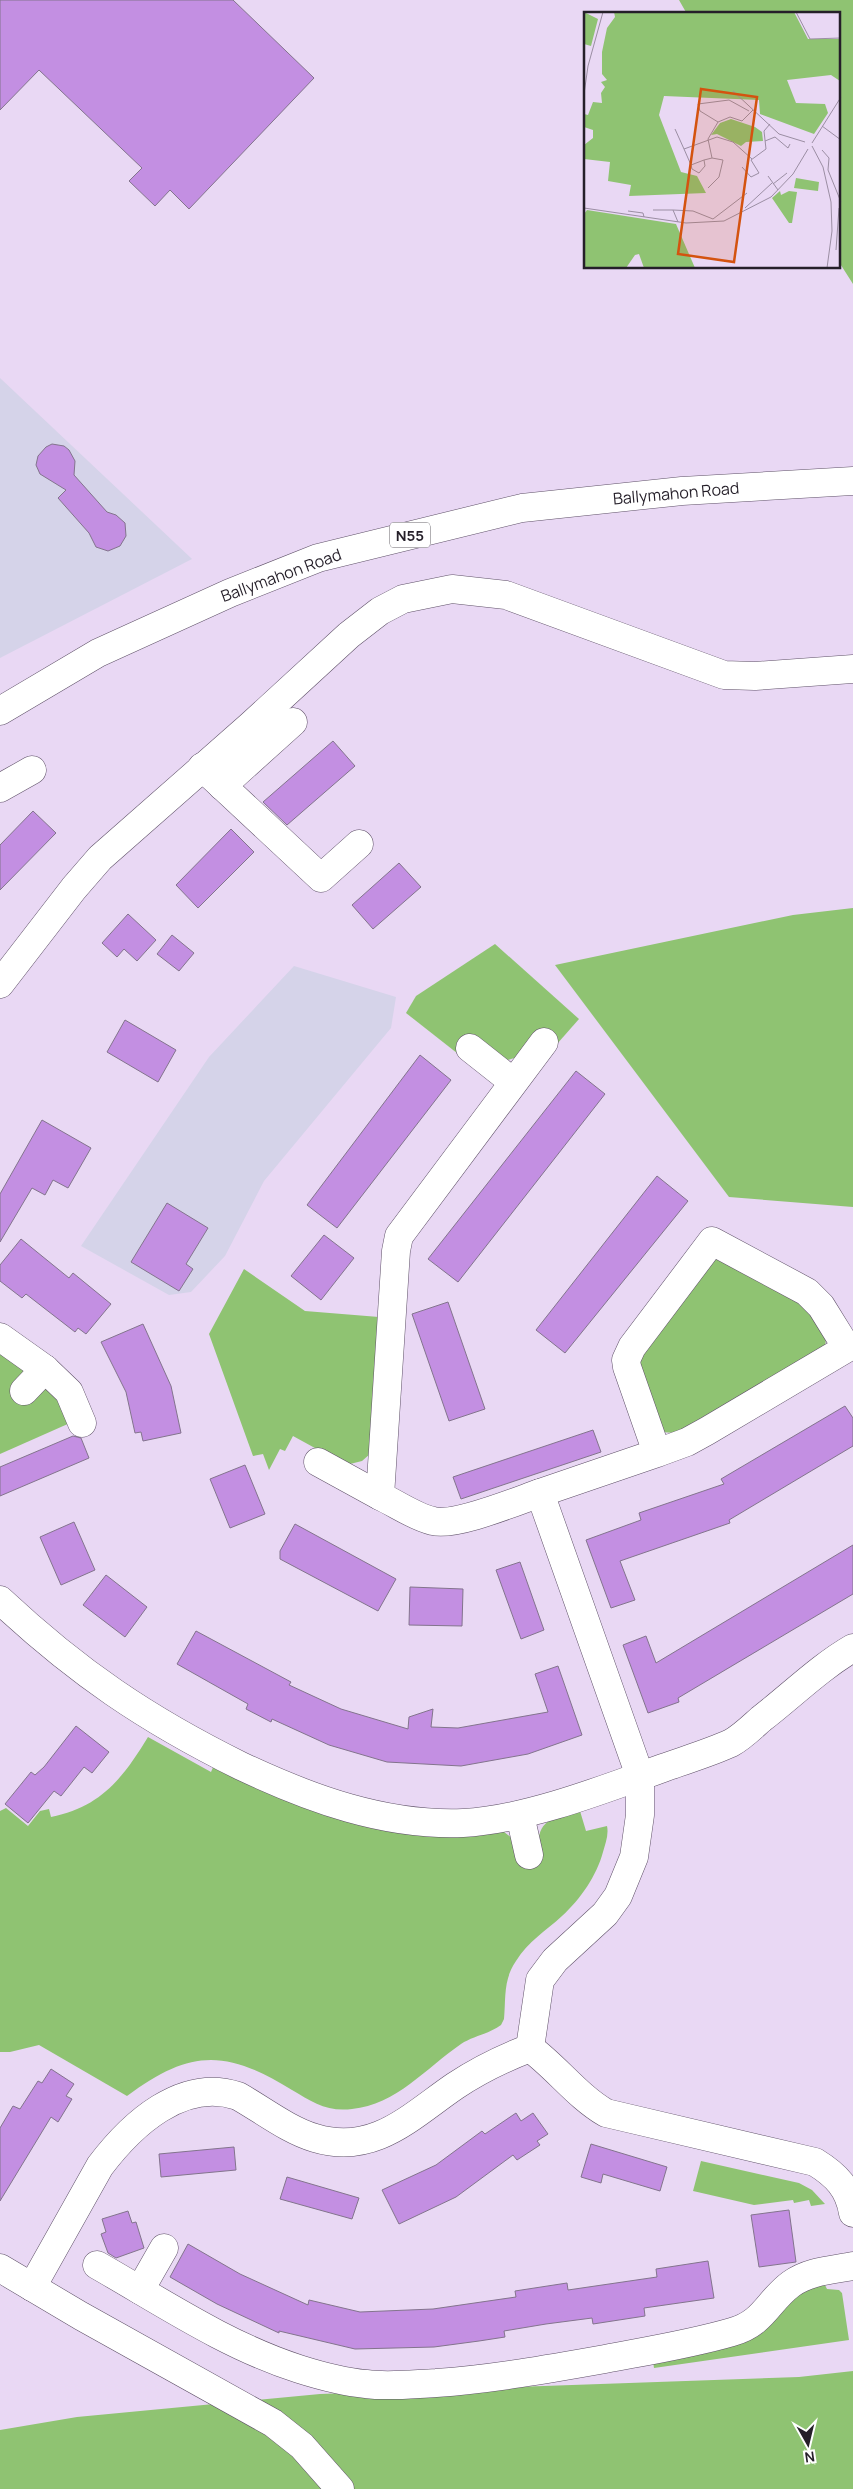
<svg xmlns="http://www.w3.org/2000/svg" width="853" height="2489" font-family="Manrope,sans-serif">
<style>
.industrial{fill:#d5d3e9}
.green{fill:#8fc372}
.building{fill:#c38fe2;stroke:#83748d}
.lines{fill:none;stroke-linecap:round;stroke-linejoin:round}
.street-casing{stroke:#5f5168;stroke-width:29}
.primary-casing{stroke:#5f5168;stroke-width:29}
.street{stroke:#fff;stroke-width:28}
.primary{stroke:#fff;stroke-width:28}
.labels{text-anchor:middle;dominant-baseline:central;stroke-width:5;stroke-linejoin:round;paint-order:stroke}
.shield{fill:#fff;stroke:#666269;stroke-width:1}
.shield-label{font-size:15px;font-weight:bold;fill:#251f29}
.street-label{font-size:16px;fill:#251f29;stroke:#fff}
.inset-road{fill:none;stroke:#9b8ea3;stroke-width:1}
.view{fill:#d4530f;fill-opacity:0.15;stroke:#d4530f;stroke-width:2.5}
.inset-edge{fill:none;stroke:#251f29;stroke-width:2.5}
</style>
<rect width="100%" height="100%" fill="#e9d8f4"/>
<g class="industrial">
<path d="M0,378L192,559L0,658Z"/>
<path d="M294,966L396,997L391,1028L264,1181L225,1256L191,1292L169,1295L81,1246L209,1057Z"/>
</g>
<g class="green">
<path d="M679,0H853V284L839,262V14H687Z"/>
<path d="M853,908V1207L729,1197L555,965L793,915Z"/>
<path d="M495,944L579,1019L557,1044L508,1060L462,1057L406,1013L416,996Z"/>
<path d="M718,1258L806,1304L826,1338L825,1348L675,1433L661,1432L638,1360L712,1260Z"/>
<path d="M244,1269L305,1311L379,1317L370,1454L362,1461L350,1464L324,1453L293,1436L285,1451L280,1449L269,1470L263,1454L253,1456L209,1334Z"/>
<path d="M0,1353L57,1395L70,1423L0,1454Z"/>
<path d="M148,1737L211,1772L214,1765L504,1832L512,1838L539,1839C540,1817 563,1816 580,1811L586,1831L607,1826C609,1835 605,1844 603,1852C597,1875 580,1900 562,1916C546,1931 528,1941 516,1961C503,1980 506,1998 504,2019L501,2025C489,2034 473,2036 461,2044C426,2068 396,2105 352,2109C327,2112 312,2102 292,2090C226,2049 190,2049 127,2096L39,2045L10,2052H0V1811L6,1808L28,1826L40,1811L49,1809L51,1817C101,1807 123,1778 148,1737Z"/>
<path d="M701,2161L799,2183L812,2190L825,2204L811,2206L809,2200L794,2203L793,2200L754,2205L693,2191Z"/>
<path d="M824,2283L827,2289L839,2290L842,2293L849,2340L654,2368L653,2361L744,2342L761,2334L797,2295Z"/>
<path d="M853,2371V2489H0V2430L77,2417L320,2394L799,2377Z"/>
</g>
<g class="building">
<path d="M0,0H233L314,78L189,209L170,190L155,206L129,181L142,168L39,70L0,110Z"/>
<path d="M52,444L64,446L69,450L75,461L74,475L107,512L116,515L125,523L126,536L120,546L108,551L96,547L89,533L58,498L66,490L40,474L36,465L38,456L46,447Z"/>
<path d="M333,741L355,766L287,825L263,802Z"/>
<path d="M33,811L56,833L0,890V845Z"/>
<path d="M231,829L254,852L198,908L176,885Z"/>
<path d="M399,863L421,887L373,929L352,905Z"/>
<path d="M128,914L156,940L137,961L124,949L117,957L102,943Z"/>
<path d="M172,935L194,953L179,971L157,954Z"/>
<path d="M125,1020L176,1050L158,1082L107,1052Z"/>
<path d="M420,1055L451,1080L337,1228L307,1205Z"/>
<path d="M576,1071L605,1094L458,1282L428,1259Z"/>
<path d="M42,1120L91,1148L68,1188L53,1180L45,1195L32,1188L0,1242V1194Z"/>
<path d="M657,1176L688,1201L565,1353L536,1330Z"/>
<path d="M167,1203L208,1228L186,1264L193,1269L179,1291L131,1262Z"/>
<path d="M324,1235L354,1258L321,1300L291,1276Z"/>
<path d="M21,1239L69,1278L73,1273L111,1304L86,1334L78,1328L75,1332L26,1294L22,1298L0,1281V1265Z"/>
<path d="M448,1302L485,1409L449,1421L412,1314Z"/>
<path d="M143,1324L171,1386L181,1433L143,1441L141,1432L135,1433L126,1392L101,1342Z"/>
<path d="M845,1406L853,1418V1446L729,1520L730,1523L620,1561L635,1600L611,1608L586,1540L641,1520L639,1513L724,1484L721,1479Z"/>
<path d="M593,1430L601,1452L461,1499L453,1477Z"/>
<path d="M73,1436L81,1438L89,1458L0,1496V1467Z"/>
<path d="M245,1465L265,1514L230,1528L210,1479Z"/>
<path d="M74,1522L95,1570L61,1585L40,1537Z"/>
<path d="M295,1524L396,1579L378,1611L280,1559V1551Z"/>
<path d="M853,1545V1594L678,1698L679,1702L648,1713L623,1645L646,1636L656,1663Z"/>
<path d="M520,1562L544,1630L521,1639L496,1570Z"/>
<path d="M106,1575L147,1607L125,1637L83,1605Z"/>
<path d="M410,1587L463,1589L462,1626L409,1625Z"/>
<path d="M196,1631L291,1682L289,1685L341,1709L408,1729L409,1717L433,1709L431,1727L458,1728L548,1712L535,1674L558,1666L582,1735L528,1754L461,1766L387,1762L329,1745L272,1719L271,1722L246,1709L248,1704L177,1664Z"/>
<path d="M76,1726L109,1752L92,1773L84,1767L61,1796L54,1791L28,1823L5,1804L31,1772L35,1775L44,1767Z"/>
<path d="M51,2069L74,2084L66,2096L72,2099L58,2122L51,2117L0,2201V2128L13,2106L20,2109L38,2081L42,2083Z"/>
<path d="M516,2113L521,2121L533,2113L548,2134L537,2141L540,2145L517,2160L513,2155L456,2197L399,2224L382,2190L436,2165L482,2131L485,2134Z"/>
<path d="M591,2144L667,2167L660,2191L603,2174L601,2183L581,2177Z"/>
<path d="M234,2147L236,2170L161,2177L159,2154Z"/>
<path d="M287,2177L359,2198L352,2219L280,2199Z"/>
<path d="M789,2210L796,2262L759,2267L751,2215Z"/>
<path d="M128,2211L132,2223L136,2222L144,2248L116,2258L108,2253L101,2234L106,2232L102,2219Z"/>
<path d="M188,2244L240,2274L308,2305L309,2300L360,2312L433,2309L516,2297L515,2291L567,2283L568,2290L657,2277L656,2269L708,2261L714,2298L644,2308L645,2316L593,2324L592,2318L546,2324L504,2331L505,2337L479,2341L434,2347L355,2349L279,2331V2333L217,2304L170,2277Z"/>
</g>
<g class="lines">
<g class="street-casing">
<g id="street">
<path d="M202,767L321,878L359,844"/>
<path d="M222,786L293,722"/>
<path d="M0,788L32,770"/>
<path d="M0,984L74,888L100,858L250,726L349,635L380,611L403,599L452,589L506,595L724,675L755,676L853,669"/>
<path d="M470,1048L513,1082"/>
<path d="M0,1337L45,1369L69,1392L82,1423"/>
<path d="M24,1391L45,1369"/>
<path d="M318,1462L380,1496"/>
<path d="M540,1493L657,1453L627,1367L626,1360L632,1347L712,1241L807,1292L821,1306L847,1348L707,1431L687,1442L657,1453"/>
<path d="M0,1600C77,1672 146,1719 241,1766C311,1799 385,1826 463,1823C525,1820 605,1789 663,1768C685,1760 709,1753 731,1743C742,1737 752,1727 761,1719C791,1696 820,1667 853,1648"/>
<path d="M520,1815L529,1855"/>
<path d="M530,2048L540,1980L555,1960L605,1914L618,1896L634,1857L640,1815V1776L540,1493C517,1501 455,1527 433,1521C415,1517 397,1504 380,1496L396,1251L399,1236L544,1042"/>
<path d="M97,2265C162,2302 227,2346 299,2369C321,2376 344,2382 366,2384C389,2387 413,2384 436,2383C492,2379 549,2369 605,2359C647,2351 691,2344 732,2332C764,2323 767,2302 791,2284C809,2271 832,2270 853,2266"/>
<path d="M0,2268L81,2316L273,2423L302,2446L340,2489"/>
<path d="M32,2287L100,2166C131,2125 182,2077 238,2096C263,2110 288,2130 315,2138C374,2156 411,2116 455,2086C479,2070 504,2058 530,2048C557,2068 577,2096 606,2113L815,2162C836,2175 849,2188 853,2213"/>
<path d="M140,2290L164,2248"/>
</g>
</g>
<g class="primary-casing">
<path id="primary" d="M0,711L98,653L230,593L318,558L522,508L682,491L853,481"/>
</g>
<use href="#street" class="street"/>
<use href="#primary" class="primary"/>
</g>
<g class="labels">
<rect class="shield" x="390" y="522.5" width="40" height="25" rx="4"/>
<g class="shield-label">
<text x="410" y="535">N55</text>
</g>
<g class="street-label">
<text transform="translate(676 493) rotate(-5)">Ballymahon Road</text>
<text transform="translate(281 575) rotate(-20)">Ballymahon Road</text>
</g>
</g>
<g transform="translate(584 12)">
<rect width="256" height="256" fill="#e9d8f4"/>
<path d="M0,0L14,7L7,34L0,32ZM30,0H210L224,27H256V69L247,63L203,68L212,91L241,92L244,101L230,122L176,102L175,88L80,84L75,103L97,160L113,164L122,181L45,184L47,173L24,169L26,150L0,147V133L9,126V118L0,115V102L4,103L9,90L18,91L17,81L21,75L17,70L23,68L18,62V40L23,16L31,5ZM147,107L171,115L178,120L179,129L162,130L157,134L133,122L127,123L136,111ZM212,166L235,170L234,179L210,176ZM196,179L197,183L205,179L213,180L208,211H205L188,186ZM3,198L92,212L111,256H60L55,242L51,243L42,256H0V202Z" fill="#8fc372"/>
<path class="inset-road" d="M212,0L226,27L257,26M149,79L195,122L221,130M0,82L4,54L19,0M165,99L145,88L114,92L116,99L134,110L146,105L158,109L169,98M238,114L257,128M91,117L100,137M181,129L191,125L204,136L206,132M228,131L257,85M228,134L239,155L247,190L248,219L243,256M238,138L245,146L244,158L257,190M120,148L107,153L108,157L115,161L121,154L120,148L128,146M107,153L100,137L133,125L149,130L168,147M158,155L167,165L175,161L167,148L182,137L180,119L186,112M184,164L194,178M189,172L203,161M124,176L135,165L139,148L128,146L124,127L134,110M0,196L102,211L140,209L187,185L209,162L224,137M161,196L188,171M69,198H89M44,199L59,201L60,205M94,210L89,198L109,199L129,207L163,181M252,238L255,196"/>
<path class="view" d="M117,77L173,85L150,250L94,242Z"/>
<rect width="256" height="256" class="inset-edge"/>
</g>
<g transform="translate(808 2444) rotate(172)" stroke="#ffffff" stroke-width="4" paint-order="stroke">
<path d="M0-4L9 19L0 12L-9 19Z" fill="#251f29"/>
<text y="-8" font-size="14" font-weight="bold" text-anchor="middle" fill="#251f29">N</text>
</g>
</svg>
